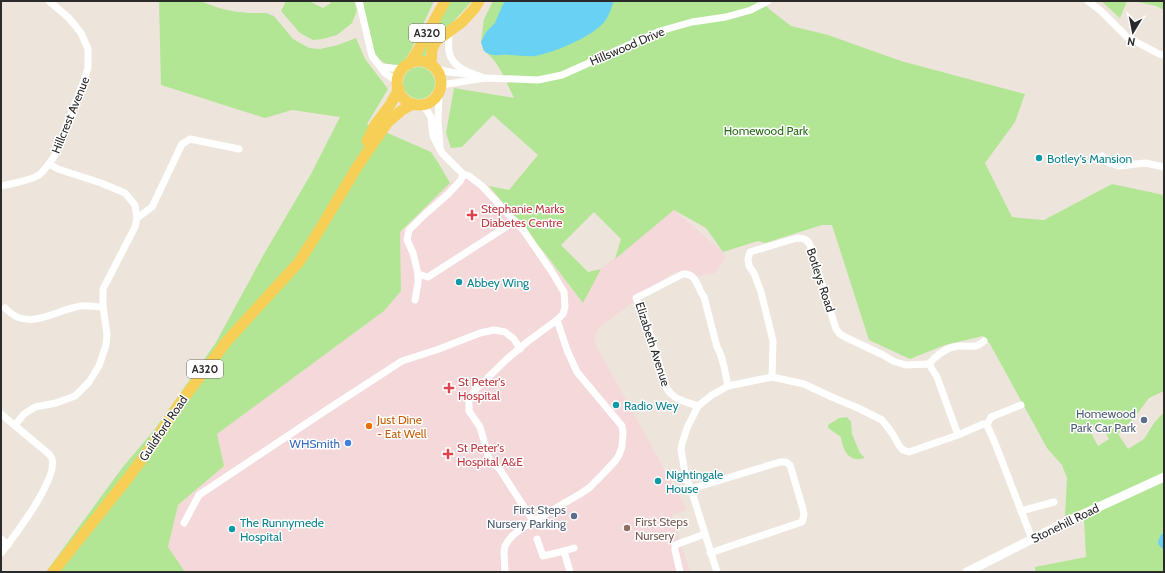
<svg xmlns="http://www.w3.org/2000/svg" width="1165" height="573" font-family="Cabin,sans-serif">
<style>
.medical{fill:#f4d8da}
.green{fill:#b2e695;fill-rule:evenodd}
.water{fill:#69d2f4}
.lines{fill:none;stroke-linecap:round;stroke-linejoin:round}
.street{stroke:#fff;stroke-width:7}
.secondary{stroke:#fff;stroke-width:9}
.primary{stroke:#f7cf56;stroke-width:11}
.culture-dot{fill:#0f9aa8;stroke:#fff;stroke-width:1.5}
.health-dot{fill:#e0444e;stroke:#fff;stroke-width:1.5}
.service-dot{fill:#5c6f8a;stroke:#fff;stroke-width:1.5}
.food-dot{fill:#e8710a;stroke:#fff;stroke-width:1.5}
.shop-dot{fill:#3f7fe0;stroke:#fff;stroke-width:1.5}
.education-dot{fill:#8d6e63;stroke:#fff;stroke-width:1.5}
.labels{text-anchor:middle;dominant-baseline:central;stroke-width:3;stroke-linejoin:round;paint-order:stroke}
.shield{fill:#fff;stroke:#6a6a6a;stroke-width:1}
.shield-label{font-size:11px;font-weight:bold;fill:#2a2a2a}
.street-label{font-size:12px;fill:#2a2a2a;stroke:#fff}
.park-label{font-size:12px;fill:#296b17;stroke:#fff}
.culture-label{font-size:12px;fill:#0d838f;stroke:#fff;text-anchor:start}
.health-label{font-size:12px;fill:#be3a42;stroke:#fff;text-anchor:start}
.service-label{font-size:12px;fill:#4e5e75;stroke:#fff;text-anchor:end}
.food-label{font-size:12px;fill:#c56008;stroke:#fff;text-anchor:start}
.shop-label{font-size:12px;fill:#366cbe;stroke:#fff;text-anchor:end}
.education-label{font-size:12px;fill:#785e54;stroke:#fff;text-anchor:start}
</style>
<rect width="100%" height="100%" fill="#ede5db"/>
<path class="medical" d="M463,174L489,186L583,302L601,269L674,210L723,252L725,258L715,273L697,276L687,271L671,274L597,329L594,342L687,510L672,515L690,572H185L168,547L178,505L224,466L217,434L384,311L401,291L400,232L450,183Z"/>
<g class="green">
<path d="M159,1H200L219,8L232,11L248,13H266L274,16L293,39L309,48L320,49L338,45L356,38L365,59L388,89L367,124L431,152L439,164L450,183L400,232L401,291L384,311L217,434L224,466L178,505L168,547L185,572H46L122,468L155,429L215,344L264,254L311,174L340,117L292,110L265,118L161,85Z"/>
<path d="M286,1H309L323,8L331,3L329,1H354L357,10L352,23L337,35L323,39L313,40L300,33L281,11Z"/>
<path d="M363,1H434L411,50L404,61L397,66C394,65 390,65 387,64C367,56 366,20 363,1Z"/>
<path d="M451,1H472L453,22L439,32L427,50L425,57L420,56Z"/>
<path d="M493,1H762L769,9L791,26L828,35L901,61L1025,94L1015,122L985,163L1012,217L1044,220L1112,184L1164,195V391L1149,398L1134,418L1118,434L1128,449L1144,439L1154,423L1164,412V572H1035V567L1086,557L1084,519L1065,516L1067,478L1062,465L1047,448L990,344L983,336L945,345L910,359L869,340L832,225H822L765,243L758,241L723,252L706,228L674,210L615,259L621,239L594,212L561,245L588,272L601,269L583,303L547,256L489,186L509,190L538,155L493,115L462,147L451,148L446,133L454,88L514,98C506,82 499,61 484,51L481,42L484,19ZM1100,422L1109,439L1098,446L1089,429Z"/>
<path d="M1101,1H1127L1120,18Z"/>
<path d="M1133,1H1164V10L1156,6Z"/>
<circle cx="419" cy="83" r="16"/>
<path d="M847,417L851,422L852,434L860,453L865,458C849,463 843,451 841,437L828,428V425L839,418Z"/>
</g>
<g class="water">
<path d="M506,1H614C612,6 610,13 607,18C598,35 553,53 535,56C527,57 518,55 510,55C498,54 495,58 484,51L481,42L486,32L495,23L503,4Z"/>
<path d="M1164,532V550L1158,544C1158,540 1160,535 1164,532Z"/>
</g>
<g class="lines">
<g class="street">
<path d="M359,1L372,56L385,73L398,82"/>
<path d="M1088,1L1101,11L1127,37L1159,54L1164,55"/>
<path d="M449,32C449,38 448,45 449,51C451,67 469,73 482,77"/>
<path d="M381,67L403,69"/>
<path d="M436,69L449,72L468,74"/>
<path d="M441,85L485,78L538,80L562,75L660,31L692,22L726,17L751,10L768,1"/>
<path d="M439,93L438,121L440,147"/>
<path d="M422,105L426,109L431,117L433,136L442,153L463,174L469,176L482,186L524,231L552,272L564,292L565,307L563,314L557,320L527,342L507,359L474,391L469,400V411L480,427L490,462L499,468L533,521"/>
<path d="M1102,156L1109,163L1119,166L1145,163L1164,167"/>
<path d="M1,186C11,184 31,180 39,175C45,170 49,163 54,157L83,83L88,68V49L81,33L69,18L49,1"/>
<path d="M137,218L152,207L182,144L190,139L239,149"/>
<path d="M418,274L428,277L515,221"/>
<path d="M415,300L418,283V274L413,253L407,240L409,230L423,216L448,194L461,180L463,174"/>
<path d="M5,308C28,333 54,310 81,306C88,305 96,307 103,307"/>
<path d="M929,364C934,357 945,349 953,347C961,345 969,347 976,346C979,345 982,343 984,341"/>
<path d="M772,377L773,341L761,292L754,273L749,266L748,259L750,252L797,238C803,238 807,239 810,245L836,329L840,334L845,337L883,355L893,361L906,365L929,364L937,377L958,435"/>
<path d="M698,406C686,402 674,400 667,389L644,315L636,298L683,274C697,273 697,288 704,297L717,347C724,358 725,374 728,386"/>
<path d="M1,414L49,454C50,456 52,457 52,459C58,479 14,537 1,553"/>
<path d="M15,425L24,414L35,407L56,403L75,396L89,382L99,366L106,345L107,334L103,307V289L135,227L137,218L135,205L125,193L101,183L58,169L49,164"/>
<path d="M987,425L991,417L1021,405"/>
<path d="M691,489L780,462H786L790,465L803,509L804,515L802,522L710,553"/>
<path d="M1021,511L1054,502"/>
<path d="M184,523L199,495L325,411L402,361L439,349L480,333L494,330L505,332L514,339L520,349"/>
<path d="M1,539L8,545"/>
<path d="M537,539L543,556L564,551L574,548"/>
<path d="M564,551L570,572"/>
<path d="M505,572L504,552L505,546L508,541L513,535L527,525L580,494L589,488L602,475L616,460L619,455L622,447L623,433L622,426L577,372L567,350L557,320"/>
<path d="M680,572L675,550V545L705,534"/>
<path d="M717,572L691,489L686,478L681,450L682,444L687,428L698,406L712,395L728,386L772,377L804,384L834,398L858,408L882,420L892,433L900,447L903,450L909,452L958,435L983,424L987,425L995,443L1032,539"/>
</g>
<path class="secondary" d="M967,572L1066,522L1164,477"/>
<g class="primary">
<circle cx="419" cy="83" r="22"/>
<path d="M409,64L417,52L445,1"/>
<path d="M431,64L432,49L436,41L462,22L474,9L479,1"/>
<path d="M367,141L375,125L390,105L399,89"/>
<path d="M53,572L128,478L151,447L180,403L227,341L299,262L320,229L357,167L388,122L402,110L413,104"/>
</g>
</g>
<g class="culture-dot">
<circle cx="1039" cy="158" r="4"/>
<circle cx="459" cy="282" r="4"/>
<circle cx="616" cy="405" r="4"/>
<circle cx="658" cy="481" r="4"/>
<circle cx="232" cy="529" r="4"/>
</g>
<g class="health-dot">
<path d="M470 209h4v4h4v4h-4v4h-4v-4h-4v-4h4z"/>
<path d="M447 382h4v4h4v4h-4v4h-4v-4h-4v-4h4z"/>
<path d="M446 448h4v4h4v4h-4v4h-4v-4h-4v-4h4z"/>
</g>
<g class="service-dot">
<circle cx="1144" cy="420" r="4"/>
<circle cx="574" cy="516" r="4"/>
</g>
<circle class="food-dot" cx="369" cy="426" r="4"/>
<circle class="shop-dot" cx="348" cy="443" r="4"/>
<circle class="education-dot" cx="627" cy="528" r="4"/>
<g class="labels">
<g class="shield">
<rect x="409" y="24" width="36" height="18" rx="3"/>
<rect x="187" y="360" width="36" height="18" rx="3"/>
</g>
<g class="shield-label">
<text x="427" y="33">A320</text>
<text x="205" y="369">A320</text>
</g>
<g class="street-label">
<text transform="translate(627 46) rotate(-23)">Hillswood Drive</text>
<text transform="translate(70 115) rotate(-68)">Hillcrest Avenue</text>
<text transform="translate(821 280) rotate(72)">Botleys Road</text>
<text transform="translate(653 344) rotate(72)">Elizabeth Avenue</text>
<text transform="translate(163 428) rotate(-56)">Guildford Road</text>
<text transform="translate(1065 523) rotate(-26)">Stonehill Road</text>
</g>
<g class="park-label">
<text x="766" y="130">Homewood Park</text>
</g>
<g class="culture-label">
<text x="1047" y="158">Botley's Mansion</text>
<text x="467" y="282">Abbey Wing</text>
<text x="624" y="405">Radio Wey</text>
<text x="666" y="474">Nightingale<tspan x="666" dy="14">House</tspan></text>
<text x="240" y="522">The Runnymede<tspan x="240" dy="14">Hospital</tspan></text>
</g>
<g class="health-label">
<text x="481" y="208">Stephanie Marks<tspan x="481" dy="14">Diabetes Centre</tspan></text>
<text x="458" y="381">St Peter's<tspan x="458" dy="14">Hospital</tspan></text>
<text x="457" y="447">St Peter's<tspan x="457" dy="14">Hospital A&amp;E</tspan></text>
</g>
<g class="service-label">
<text x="1136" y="413">Homewood<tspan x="1136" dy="14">Park Car Park</tspan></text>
<text x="566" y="509">First Steps<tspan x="566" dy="14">Nursery Parking</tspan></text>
</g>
<g class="food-label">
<text x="377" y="419">Just Dine<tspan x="377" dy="14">- Eat Well</tspan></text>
</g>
<g class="shop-label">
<text x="340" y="443">WHSmith</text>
</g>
<g class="education-label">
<text x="635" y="521">First Steps<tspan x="635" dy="14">Nursery</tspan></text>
</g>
</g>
<rect width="1165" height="573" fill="none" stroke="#2a2a2a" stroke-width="4"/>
<g transform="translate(1133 32) rotate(190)" stroke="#ffffff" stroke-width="3" paint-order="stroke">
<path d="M0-3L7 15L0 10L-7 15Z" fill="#2a2a2a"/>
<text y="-6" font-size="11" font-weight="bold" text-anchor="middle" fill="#2a2a2a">N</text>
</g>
</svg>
